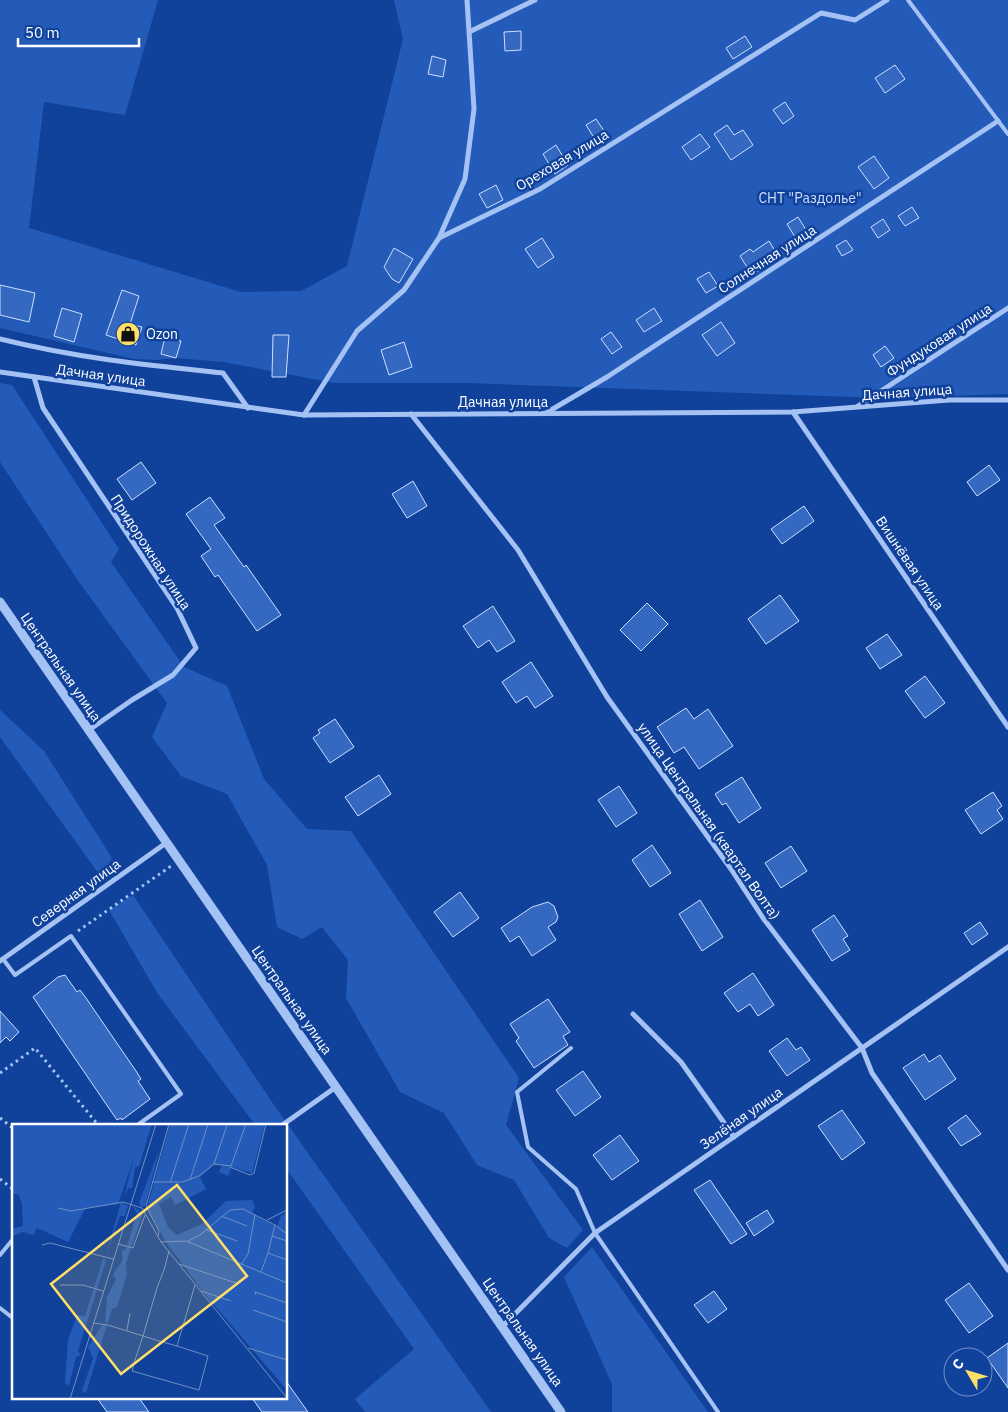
<svg xmlns="http://www.w3.org/2000/svg" width="1008" height="1412" font-family="'IBM Plex Sans',sans-serif">
<style>
.green{fill:#245bb9}
.building{fill:#3569c1;stroke:#cddffe}
.lines{fill:none;stroke-linecap:round;stroke-linejoin:round}
.path{stroke:#a5c2f4;stroke-width:3;stroke-dasharray:2.5 4;stroke-linecap:butt}
.service{stroke:#a5c2f4;stroke-width:4}
.minor{stroke:#a5c2f4;stroke-width:5}
.tertiary{stroke:#a5c2f4;stroke-width:9}
.labels{text-anchor:middle;dominant-baseline:central;stroke-width:5;stroke-linejoin:round;paint-order:stroke}
.street-label{font-size:14px;fill:#fff;stroke:#11429b}
.park-label{font-size:14px;fill:#cddffe;stroke:#11429b}
.poi-label{font-size:14px;fill:#fff;stroke:#11429b;text-anchor:start}
.inset-road{fill:none;stroke:#708ec3;stroke-width:1}
.view{fill:#ffdf68;fill-opacity:0.15;stroke:#ffdf68;stroke-width:2.5}
.inset-edge{fill:none;stroke:#fff;stroke-width:2.5}
</style>
<rect width="100%" height="100%" fill="#11429b"/>
<g class="green">
<path d="M0,0H158L125,115L44,102L29,228L241,292L301,291L347,266L403,39L394,0H1008V394L883,398L466,383H334L224,362L176,358L156,360L134,359L0,328Z"/>
<path d="M0,383L12,385L119,549L111,562L184,667L227,686L264,779L307,829L351,831L519,1078L506,1125L583,1230L567,1248L549,1238L514,1180L477,1165L444,1113L400,1092L346,998L348,960L322,927L302,939L277,927L267,865L227,794L181,776L152,737L167,703L79,582L0,462Z"/>
<path d="M0,710L44,751L112,858L102,878L0,737Z"/>
<path d="M133,895L274,1105L491,1412H365L355,1399L414,1349L286,1168V1126H256L158,994L109,910Z"/>
<path d="M592,1247L708,1412H612V1384L564,1277Z"/>
</g>
<g class="building">
<path d="M521,31V50L505,51L504,32Z"/>
<path d="M745,36L752,47L733,59L726,48Z"/>
<path d="M432,56L446,60L443,77L428,74Z"/>
<path d="M895,65L905,79L885,93L875,78Z"/>
<path d="M785,102L794,116L783,124L773,110Z"/>
<path d="M596,119L606,134L596,141L586,125Z"/>
<path d="M727,125L734,135L743,130L753,145L731,160L714,134Z"/>
<path d="M700,134L710,147L691,160L682,147Z"/>
<path d="M556,145L568,165L555,174L543,154Z"/>
<path d="M874,156L889,178L874,189L858,167Z"/>
<path d="M496,185L503,200L487,208L479,194Z"/>
<path d="M912,207L919,218L905,226L898,216Z"/>
<path d="M798,217L806,230L795,237L787,224Z"/>
<path d="M883,219L890,230L878,238L871,227Z"/>
<path d="M542,238L554,257L538,268L525,249Z"/>
<path d="M846,240L853,250L842,256L836,246Z"/>
<path d="M769,241L779,257L752,275L740,256L750,249L753,252Z"/>
<path d="M394,248L413,259L399,283L392,279L384,267Z"/>
<path d="M709,272L718,286L706,293L697,279Z"/>
<path d="M0,285L35,293L29,322L0,315Z"/>
<path d="M122,290L139,296L130,324L142,327L136,345L106,335Z"/>
<path d="M62,308L82,314L74,342L54,336Z"/>
<path d="M654,308L662,321L644,332L636,320Z"/>
<path d="M721,322L735,343L717,356L702,335Z"/>
<path d="M611,332L622,347L612,354L601,339Z"/>
<path d="M273,335H289L286,377H272Z"/>
<path d="M165,337L181,341L176,358L161,354Z"/>
<path d="M404,342L412,367L389,375L381,350Z"/>
<path d="M885,346L894,358L881,367L873,355Z"/>
<path d="M141,462L156,483L132,500L117,479Z"/>
<path d="M989,465L1000,480L977,496L967,482Z"/>
<path d="M413,481L427,506L407,518L392,494Z"/>
<path d="M210,497L225,518L214,525L244,567L246,565L281,615L257,631L218,575L215,577L201,556L211,549L186,514Z"/>
<path d="M804,506L814,521L782,544L771,529Z"/>
<path d="M780,595L799,621L766,644L748,619Z"/>
<path d="M647,603L668,624L641,651L620,630Z"/>
<path d="M493,606L515,641L497,652L489,640L478,648L463,626Z"/>
<path d="M887,634L902,655L880,669L866,648Z"/>
<path d="M531,662L553,696L535,708L527,696L516,703L502,682Z"/>
<path d="M925,676L945,703L925,718L905,691Z"/>
<path d="M686,708L694,719L708,709L733,746L699,769L684,747L674,753L657,727Z"/>
<path d="M335,719L354,747L330,763L313,738L320,733L318,730Z"/>
<path d="M379,775L391,794L358,816L345,797Z"/>
<path d="M742,777L761,808L739,823L726,803L722,805L715,794Z"/>
<path d="M619,786L637,813L616,827L598,800Z"/>
<path d="M993,792L1002,806L997,810L1003,819L981,834L965,810Z"/>
<path d="M652,845L671,873L650,887L632,860Z"/>
<path d="M791,846L807,871L781,888L765,863Z"/>
<path d="M460,892L479,918L453,937L434,912Z"/>
<path d="M700,900L723,937L702,951L679,914Z"/>
<path d="M548,902L554,906L558,917L556,922L548,927L556,940L532,956L519,936L510,942L501,928L532,907Z"/>
<path d="M834,915L848,936L843,939L850,950L832,961L812,930Z"/>
<path d="M980,922L988,934L972,945L964,933Z"/>
<path d="M753,973L774,1005L758,1016L750,1004L738,1012L724,993Z"/>
<path d="M65,975L77,992L80,990L86,998L136,1071L141,1079L138,1081L150,1099L122,1120L121,1118L117,1120L33,997L58,977Z"/>
<path d="M548,999L570,1032L563,1036L568,1045L534,1068L516,1041L519,1038L510,1024Z"/>
<path d="M0,1011L19,1032L10,1041L6,1037L0,1043Z"/>
<path d="M787,1038L796,1050L801,1047L810,1060L787,1076L769,1051Z"/>
<path d="M924,1054L929,1062L940,1055L956,1079L925,1100L903,1068Z"/>
<path d="M583,1071L601,1097L575,1116L556,1090Z"/>
<path d="M842,1110L865,1143L842,1160L818,1126Z"/>
<path d="M966,1115L981,1134L961,1146L948,1128Z"/>
<path d="M620,1135L639,1161L612,1180L593,1155Z"/>
<path d="M710,1180L747,1234L731,1244L694,1190Z"/>
<path d="M767,1210L774,1222L754,1236L746,1223Z"/>
<path d="M969,1283L993,1316L969,1333L945,1300Z"/>
<path d="M714,1291L727,1309L708,1323L694,1305Z"/>
<path d="M1008,1343V1388L987,1358Z"/>
<path d="M286,1381L308,1412H262L252,1398H286Z"/>
<path d="M97,1398H139L149,1412H107Z"/>
</g>
<g class="lines">
<g class="path">
<path d="M78,931L171,866"/>
<path d="M0,1073L35,1048L99,1126"/>
<path d="M0,1118L14,1129"/>
<path d="M0,1179L14,1190"/>
</g>
<g class="service">
<path d="M908,0L1008,134"/>
<path d="M3,959L15,975L71,936L181,1094L136,1126"/>
<path d="M571,1048L517,1092L528,1147L576,1189L595,1233L718,1412"/>
<path d="M0,1255L14,1238"/>
<path d="M0,1308L14,1319"/>
</g>
<g class="minor">
<path d="M471,31L535,0"/>
<path d="M439,238L465,179L474,109L467,0"/>
<path d="M0,339C76,358 146,365 223,373L248,408"/>
<path d="M0,372L304,415L793,412L949,400H1008"/>
<path d="M34,377L43,408L177,608L196,648L173,675L132,700L89,730"/>
<path d="M858,406L1008,308"/>
<path d="M793,412L1008,727"/>
<path d="M546,413L607,377L998,121"/>
<path d="M411,414L518,550L607,697L731,869L763,918L862,1048L872,1073L1008,1270"/>
<path d="M304,415L357,331L404,290L439,238L540,189L821,13L855,20L887,0"/>
<path d="M0,961L166,843"/>
<path d="M633,1014L681,1062L734,1137"/>
<path d="M281,1126L336,1087"/>
<path d="M502,1327L595,1233L1008,947"/>
</g>
<path class="tertiary" d="M0,602L561,1412"/>
</g>
<defs>
<g id="shop-disc" transform="scale(1.25)"><circle r="9.5" fill="#ffdf68" stroke="#11429b"/><path d="M-5-2.5h2.3a2.7 3.5 0 0 1 5.4 0H5L5.5 6h-11ZM-1.5-2.5h3a1.5 2.3 0 0 0-3 0Z" fill="#111"/></g>
</defs>
<g fill-rule="evenodd">
<use href="#shop-disc" x="128" y="334"/>
</g>
<g class="labels">
<g class="street-label">
<text transform="translate(562 160) rotate(-31)">Ореховая улица</text>
<text transform="translate(767 259) rotate(-33)">Солнечная улица</text>
<text transform="translate(939 340) rotate(-33)">Фундуковая улица</text>
<text transform="translate(101 375) rotate(8)">Дачная улица</text>
<text transform="translate(907 392) rotate(-4)">Дачная улица</text>
<text x="503" y="402">Дачная улица</text>
<text transform="translate(151 552) rotate(57)">Придорожная улица</text>
<text transform="translate(910 563) rotate(56)">Вишнёвая улица</text>
<text transform="translate(61 667) rotate(55)">Центральная улица</text>
<text transform="translate(709 821) rotate(55)">улица Центральная (квартал Волта)</text>
<text transform="translate(76 893) rotate(-36)">Северная улица</text>
<text transform="translate(292 1000) rotate(55)">Центральная улица</text>
<text transform="translate(741 1118) rotate(-35)">Зелёная улица</text>
<text transform="translate(523 1332) rotate(55)">Центральная улица</text>
</g>
<g class="park-label">
<text x="810" y="198">СНТ "Раздолье"</text>
</g>
<g class="poi-label">
<text x="146" y="334">Ozon</text>
</g>
</g>
<g transform="translate(12 1124)">
<rect width="275" height="275" fill="#11429b"/>
<path d="M0,0H140L127,42L123,43L120,64H116L112,73L122,34L106,80L73,85L56,118L25,104L21,111L11,108L0,112V105L11,102L10,79L6,70H0ZM158,0H253L240,49L220,43L216,52L207,48L210,41H202L188,53L194,65L163,81L159,73L147,80L156,103L165,111L190,100L214,77L240,76L243,82L240,90L265,103L269,92L275,88V266L191,168L154,118L135,84ZM148,24L133,82L129,83L127,79ZM109,78L116,82L113,92H108L94,132ZM120,82L131,89L114,139L115,151L105,183L100,185L96,199H93L95,173L104,155L101,151L110,137V127L114,125L125,89ZM91,135L94,136L66,227L69,231L64,233L57,262L53,259L56,216L65,191L73,192ZM90,201H95L74,269L70,267L81,234L76,223Z" fill="#245bb9"/>
<path class="inset-road" d="M202,40L219,42L234,0M218,43L238,51L242,49L254,0M178,56L196,0M140,58H170L187,52L202,40L215,1L210,0M158,59L177,0M46,84L59,87L111,78L130,84L149,118L275,274M209,92L235,102M255,96L275,86M195,106L225,117M146,112L147,107L134,82L157,0M260,112L275,117M176,117L188,111L218,86L231,85L263,101M149,118L174,117L275,159M106,120L121,124L133,91M30,121L38,119L101,135M256,129L263,101L275,110M167,140L224,159M229,141L236,130L243,90M249,148L256,129L275,136M48,161H71L91,167M189,167L219,177M244,171L243,168L275,179M241,186L275,198M81,199L96,201L131,212L147,217L165,222L196,232L187,266L120,247L123,236L131,212L145,164L152,146L157,127M115,206L118,189M165,222L183,161M236,224L275,236M58,275L144,0"/>
<path class="view" d="M165,61L235,152L109,250L39,160Z"/>
<rect width="275" height="275" class="inset-edge"/>
</g>
<g transform="translate(968 1372) rotate(308)"><circle r="24" fill="#11429b" stroke="#708ec3"/>
<path d="M0-4L9 19L0 12L-9 19Z" fill="#ffdf68"/>
<text y="-8" font-size="14" font-weight="bold" text-anchor="middle" fill="#ffffff">С</text>
</g>
<path d="M18 38v8h121v-8" fill="none" stroke="#ffffff" stroke-width="2.5"/>
<text x="25" y="38" font-size="15" fill="#ffffff" stroke="#11429b" stroke-width="4" paint-order="stroke">50 m</text>
</svg>
